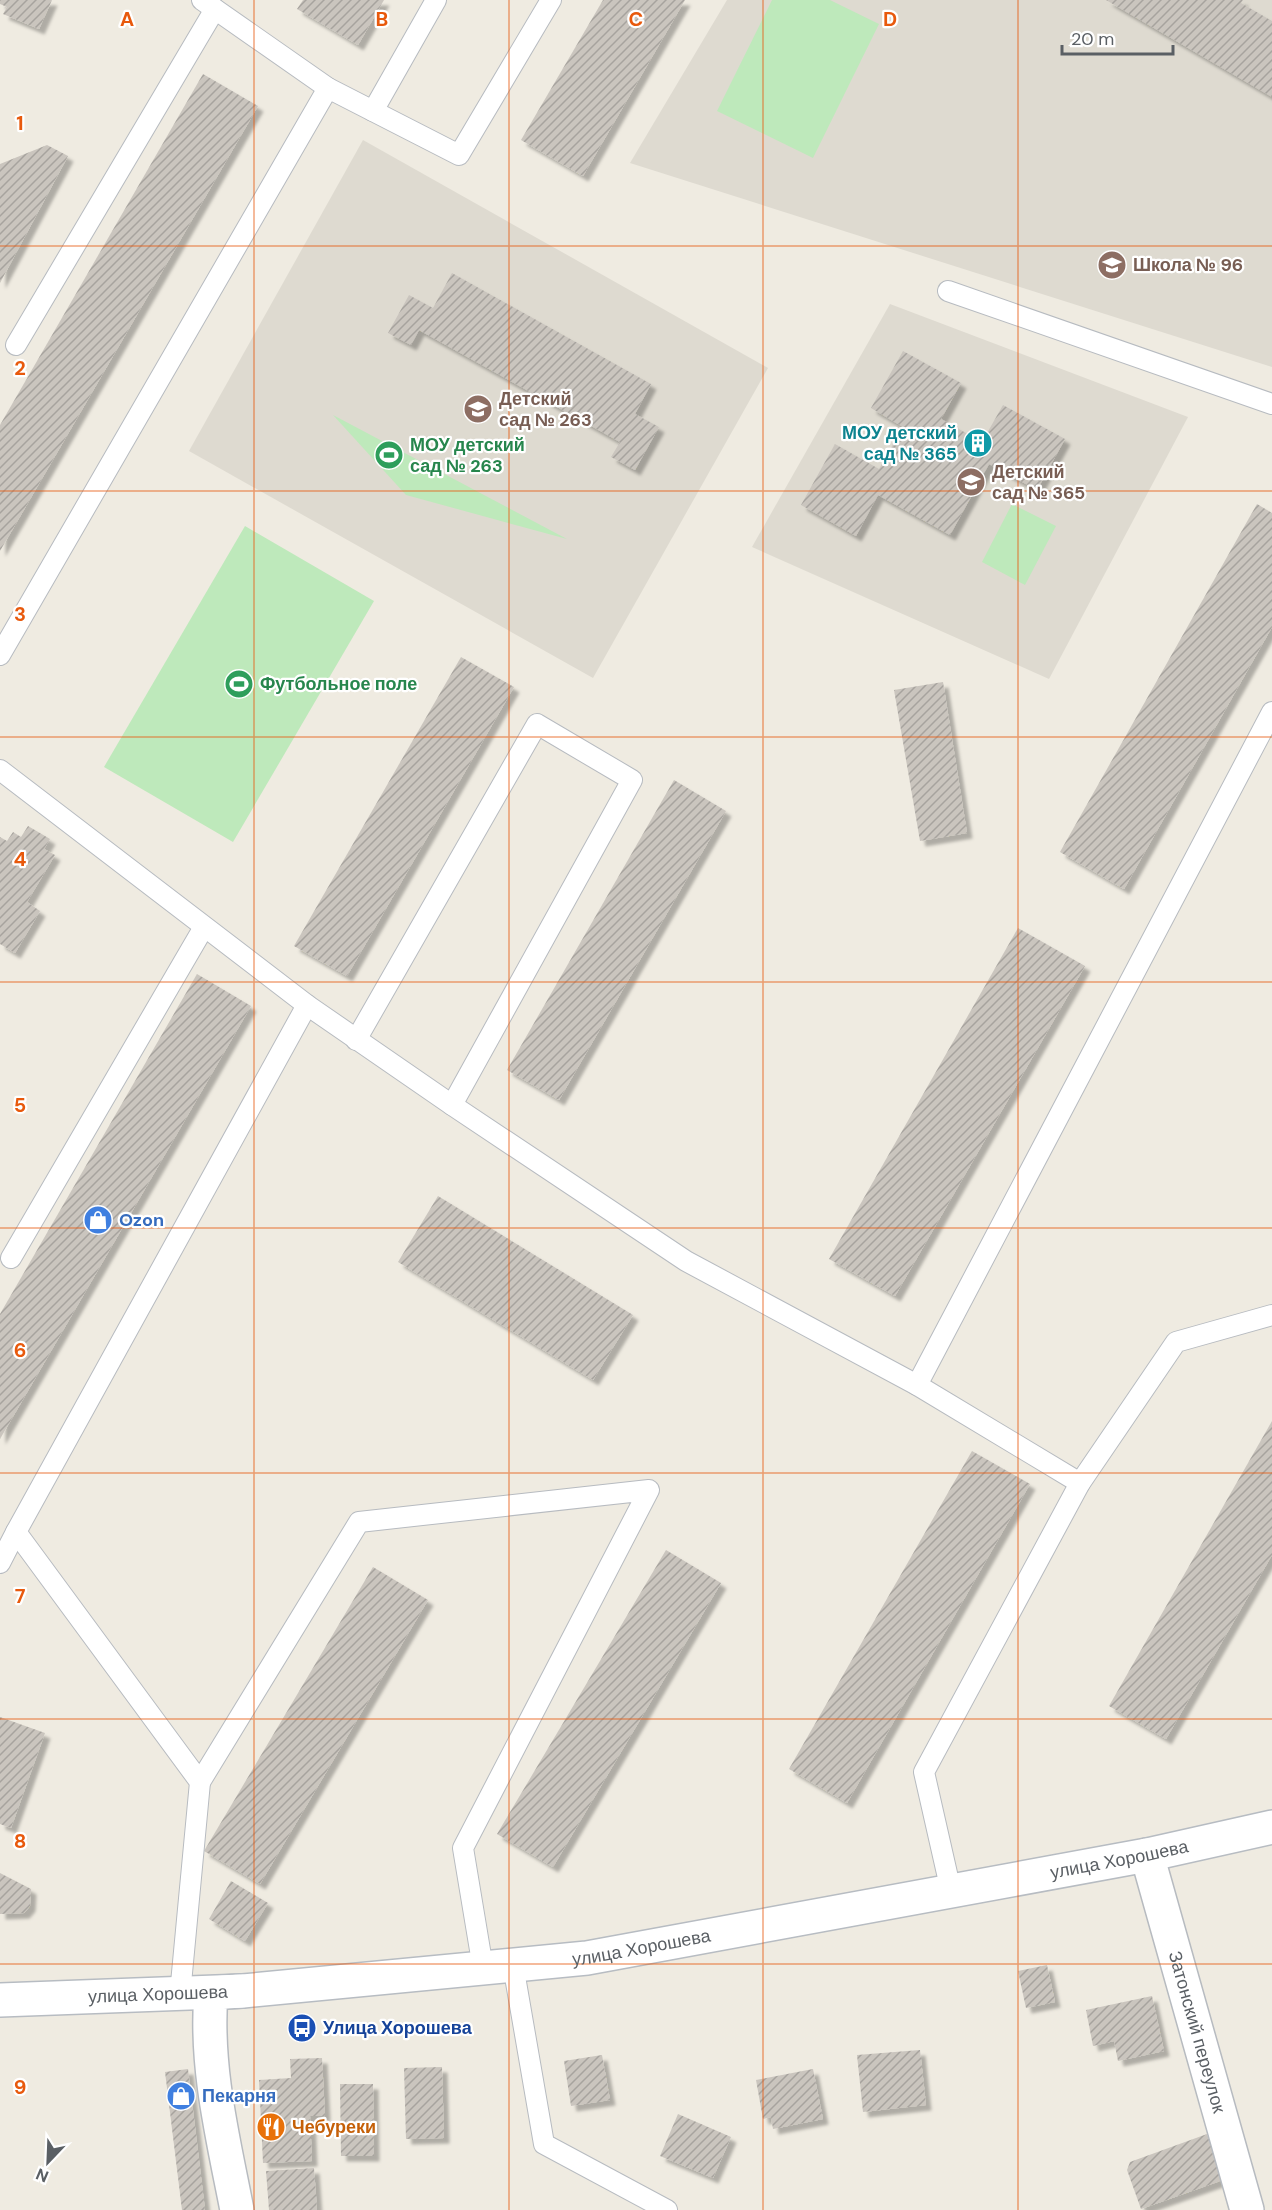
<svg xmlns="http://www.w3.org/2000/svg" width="1272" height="2210" font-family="'DM Sans',sans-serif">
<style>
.education{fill:#dedad0}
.garden{fill:#bee9bb}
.building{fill:url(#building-hatch);filter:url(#shadow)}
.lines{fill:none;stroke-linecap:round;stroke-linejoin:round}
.lane-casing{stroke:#b7bbc0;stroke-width:22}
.street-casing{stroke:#b7bbc0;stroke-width:36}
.secondary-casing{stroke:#b7bcc2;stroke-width:36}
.lane{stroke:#fff;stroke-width:20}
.street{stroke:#fff;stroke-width:33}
.secondary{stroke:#fff;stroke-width:33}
.grid{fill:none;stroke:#e8590c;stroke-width:1.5;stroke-opacity:0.55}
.labels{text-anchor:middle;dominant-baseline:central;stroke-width:4.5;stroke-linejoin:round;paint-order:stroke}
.education-label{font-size:18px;font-weight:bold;fill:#785e54;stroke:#fff;text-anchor:start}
.culture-label{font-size:18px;font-weight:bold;fill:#0d838f;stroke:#fff;text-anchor:end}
.leisure-label{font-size:18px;font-weight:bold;fill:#27864d;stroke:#fff;text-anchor:start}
.shop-label{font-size:18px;font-weight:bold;fill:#366cbe;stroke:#fff;text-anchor:start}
.street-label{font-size:18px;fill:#5a5f64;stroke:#fff}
.transit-label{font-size:18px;font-weight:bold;fill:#164399;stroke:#fff;text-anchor:start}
.food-label{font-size:18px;font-weight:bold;fill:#c56008;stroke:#fff;text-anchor:start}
.grid-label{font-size:20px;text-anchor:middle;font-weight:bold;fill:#e8590c;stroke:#fff;stroke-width:4.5;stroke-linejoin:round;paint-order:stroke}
</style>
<defs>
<pattern id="building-hatch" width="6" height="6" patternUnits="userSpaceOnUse" patternTransform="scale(1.5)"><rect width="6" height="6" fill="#cac5be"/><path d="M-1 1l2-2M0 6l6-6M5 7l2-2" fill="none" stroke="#a7a39e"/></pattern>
<filter id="shadow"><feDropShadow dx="5.5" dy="5.5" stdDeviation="1.5" flood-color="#0004"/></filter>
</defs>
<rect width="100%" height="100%" fill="#efebe1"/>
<g class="education">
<path d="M727,0H1272V367L630,163Z"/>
<path d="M363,140L768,368L593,678L189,451Z"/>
<path d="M890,304L1188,417L1049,679L752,547Z"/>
</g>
<g class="garden">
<path d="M772,0H830L879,24L813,158L717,111Z"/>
<path d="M333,415L567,539L406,495Z"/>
<path d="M1012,504L1056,526L1025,585L982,562Z"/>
<path d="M245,526L374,601L233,842L104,767Z"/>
</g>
<g class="building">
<path d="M0,0H52L39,29L3,14L7,7L0,4Z"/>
<path d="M303,0H384L358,45L297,9Z"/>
<path d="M603,0H685L583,176L521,140Z"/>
<path d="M1106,0H1243L1241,3L1272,21V97Z"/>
<path d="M203,74L258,106L0,551V425Z"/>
<path d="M47,145L68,156L0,283V164Z"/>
<path d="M452,273L651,384L635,414L659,427L635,470L611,457L620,442L419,330L411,345L388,333L409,295L433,308Z"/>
<path d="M903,351L961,383L941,419L982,442L1003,405L1065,439L1037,490L989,464L950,535L878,495L856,536L801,505L835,444L879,469L903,427L871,408Z"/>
<path d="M1257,504L1272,513V627L1124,889L1060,852Z"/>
<path d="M461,657L514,687L347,976L294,946Z"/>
<path d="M943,682L967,833L920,841L894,690Z"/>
<path d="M674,780L726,811L559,1100L507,1070Z"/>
<path d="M28,826L50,839L44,849L55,855L27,902L40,911L15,953L0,944V837L7,841L13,832L21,837Z"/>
<path d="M1018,928L1085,966L895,1296L829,1259Z"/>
<path d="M197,974L251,1006L0,1439V1314Z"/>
<path d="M438,1196L633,1315L593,1380L398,1262Z"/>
<path d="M1272,1421V1555L1166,1739L1109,1706Z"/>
<path d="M972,1451L1030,1484L847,1803L789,1769Z"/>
<path d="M666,1550L721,1583L553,1867L497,1834Z"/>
<path d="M373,1567L428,1600L260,1884L204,1851Z"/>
<path d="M0,1717L45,1733L11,1828L0,1824Z"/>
<path d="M0,1873L31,1889L30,1906L24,1913L0,1914Z"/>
<path d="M231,1881L268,1903L245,1941L209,1919Z"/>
<path d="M1047,1965L1055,2002L1026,2008L1018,1971Z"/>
<path d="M1152,1996L1164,2051L1118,2061L1114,2041L1093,2046L1086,2010Z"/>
<path d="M920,2050L926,2105L863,2112L857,2055Z"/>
<path d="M602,2055L610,2100L571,2106L564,2061Z"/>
<path d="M322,2058L325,2116H310L312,2161L263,2163L259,2080L291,2078L290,2059Z"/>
<path d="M442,2067L444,2138L406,2139L404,2068Z"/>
<path d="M188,2069L205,2210H182L165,2072Z"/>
<path d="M813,2069L823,2119L773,2129L771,2117L763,2119L756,2080Z"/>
<path d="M340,2084H373L374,2156H341Z"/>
<path d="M678,2114L731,2137L713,2178L660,2156Z"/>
<path d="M1207,2134L1223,2180L1141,2209L1127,2170L1130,2162Z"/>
<path d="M314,2168L317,2210H269L266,2171Z"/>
</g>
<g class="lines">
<g class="lane-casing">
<g id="lane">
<path d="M202,0L328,88L459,155L551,0"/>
<path d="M373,111L436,0"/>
<path d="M948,291L1272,404"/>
<path d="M16,345L215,9"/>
<path d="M0,655L328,88"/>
<path d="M0,770L307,1005L452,1105L686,1261L917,1385L1272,712"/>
<path d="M356,1040L537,724L632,780L452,1105"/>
<path d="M11,1258L204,927"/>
<path d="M917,1385L1080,1483"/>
<path d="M0,1563L16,1532"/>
<path d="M200,1782L359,1522L649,1490L463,1848L483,1968"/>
<path d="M951,1891L924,1772L1080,1483L1176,1342L1272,1315"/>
<path d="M513,1965L544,2144L667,2210"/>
<path d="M180,1994L200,1782L16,1532L307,1005"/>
</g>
</g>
<g class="street-casing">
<g id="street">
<path id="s1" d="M1147,1855L1247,2210"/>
<path d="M237,2210C223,2138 205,2067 211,1993L241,1991"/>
</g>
</g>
<g class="secondary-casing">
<g id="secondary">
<path id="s2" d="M0,2000L243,1991L587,1958L1147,1855L1272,1827"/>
</g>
</g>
<use href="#lane" class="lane"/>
<use href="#street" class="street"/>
<use href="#secondary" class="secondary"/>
</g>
<path class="grid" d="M254,0V2210M509,0V2210M763,0V2210M1018,0V2210M0,246H1272M0,491H1272M0,737H1272M0,982H1272M0,1228H1272M0,1473H1272M0,1719H1272M0,1964H1272"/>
<defs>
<g id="school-disc" transform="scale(1.5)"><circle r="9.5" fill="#8d6e63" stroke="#fff"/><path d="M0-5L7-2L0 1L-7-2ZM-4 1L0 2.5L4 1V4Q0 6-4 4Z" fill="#fff"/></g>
<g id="building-disc" transform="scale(1.5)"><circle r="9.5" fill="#0f9aa8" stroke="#fff"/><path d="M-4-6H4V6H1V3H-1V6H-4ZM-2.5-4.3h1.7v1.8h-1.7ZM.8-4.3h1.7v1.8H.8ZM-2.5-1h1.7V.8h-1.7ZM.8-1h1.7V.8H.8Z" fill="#fff"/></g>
<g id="stadium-disc" transform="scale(1.5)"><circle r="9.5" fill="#2e9e5b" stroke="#fff"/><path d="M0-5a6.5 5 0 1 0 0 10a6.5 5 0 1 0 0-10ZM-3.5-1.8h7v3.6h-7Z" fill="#fff"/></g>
<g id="shop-disc" transform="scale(1.5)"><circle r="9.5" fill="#3f7fe0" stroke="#fff"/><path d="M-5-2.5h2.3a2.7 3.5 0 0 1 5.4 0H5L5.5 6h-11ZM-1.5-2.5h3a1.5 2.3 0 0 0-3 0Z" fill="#fff"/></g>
<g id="bus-disc" transform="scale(1.5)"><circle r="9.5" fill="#1a4fb4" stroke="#fff"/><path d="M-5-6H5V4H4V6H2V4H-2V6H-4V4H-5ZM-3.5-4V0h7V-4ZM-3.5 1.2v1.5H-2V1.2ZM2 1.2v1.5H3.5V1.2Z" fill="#fff"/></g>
<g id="restaurant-disc" transform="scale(1.5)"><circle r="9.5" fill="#e8710a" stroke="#fff"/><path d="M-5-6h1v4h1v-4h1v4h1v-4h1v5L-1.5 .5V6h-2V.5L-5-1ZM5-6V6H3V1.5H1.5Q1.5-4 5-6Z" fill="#fff"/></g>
</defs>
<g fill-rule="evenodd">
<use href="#school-disc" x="1112" y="265"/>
<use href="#school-disc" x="478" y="409"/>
<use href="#building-disc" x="978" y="443"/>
<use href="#stadium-disc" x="389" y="455"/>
<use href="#school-disc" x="971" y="482"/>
<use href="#stadium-disc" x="239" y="684"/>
<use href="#shop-disc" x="98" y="1220"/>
<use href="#bus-disc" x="302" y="2028"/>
<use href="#shop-disc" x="181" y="2096"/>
<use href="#restaurant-disc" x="271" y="2127"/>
</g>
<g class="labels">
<g class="education-label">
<text x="1133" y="265">Школа № 96</text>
<text x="499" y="399">Детский<tspan x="499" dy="21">сад № 263</tspan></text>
<text x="992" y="472">Детский<tspan x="992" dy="21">сад № 365</tspan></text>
</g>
<g class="culture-label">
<text x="957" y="433">МОУ детский<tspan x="957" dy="21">сад № 365</tspan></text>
</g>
<g class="leisure-label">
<text x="410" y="445">МОУ детский<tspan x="410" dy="21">сад № 263</tspan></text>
<text x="260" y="684">Футбольное поле</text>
</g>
<g class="shop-label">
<text x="119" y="1220">Ozon</text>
<text x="202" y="2096">Пекарня</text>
</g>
<g class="street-label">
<text stroke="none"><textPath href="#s2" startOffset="1130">улица Хорошева</textPath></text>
<text stroke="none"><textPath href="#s2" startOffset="644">улица Хорошева</textPath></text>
<text stroke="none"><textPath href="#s2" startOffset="158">улица Хорошева</textPath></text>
<text stroke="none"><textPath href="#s1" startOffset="184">Затонский переулок</textPath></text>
</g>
<g class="transit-label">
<text x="323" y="2028">Улица Хорошева</text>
</g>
<g class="food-label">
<text x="292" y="2127">Чебуреки</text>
</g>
</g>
<g class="grid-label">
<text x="127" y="26">A</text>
<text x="382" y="26">B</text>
<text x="636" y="26">C</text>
<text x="890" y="26">D</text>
<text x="20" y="130">1</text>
<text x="20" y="375">2</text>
<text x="20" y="621">3</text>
<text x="20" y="866">4</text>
<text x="20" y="1112">5</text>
<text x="20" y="1357">6</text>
<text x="20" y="1603">7</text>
<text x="20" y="1848">8</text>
<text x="20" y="2094">9</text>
</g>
<g transform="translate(48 2162) rotate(203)" stroke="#ffffff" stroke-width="4.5" paint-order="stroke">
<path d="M0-4.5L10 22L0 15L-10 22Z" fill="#5a5f64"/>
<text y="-9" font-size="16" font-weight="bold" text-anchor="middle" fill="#5a5f64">N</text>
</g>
<path d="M1062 45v9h111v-9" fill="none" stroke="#5a5f64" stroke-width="3"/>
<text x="1071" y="45" font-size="18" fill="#5a5f64" stroke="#ffffff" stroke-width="4.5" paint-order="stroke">20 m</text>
</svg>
